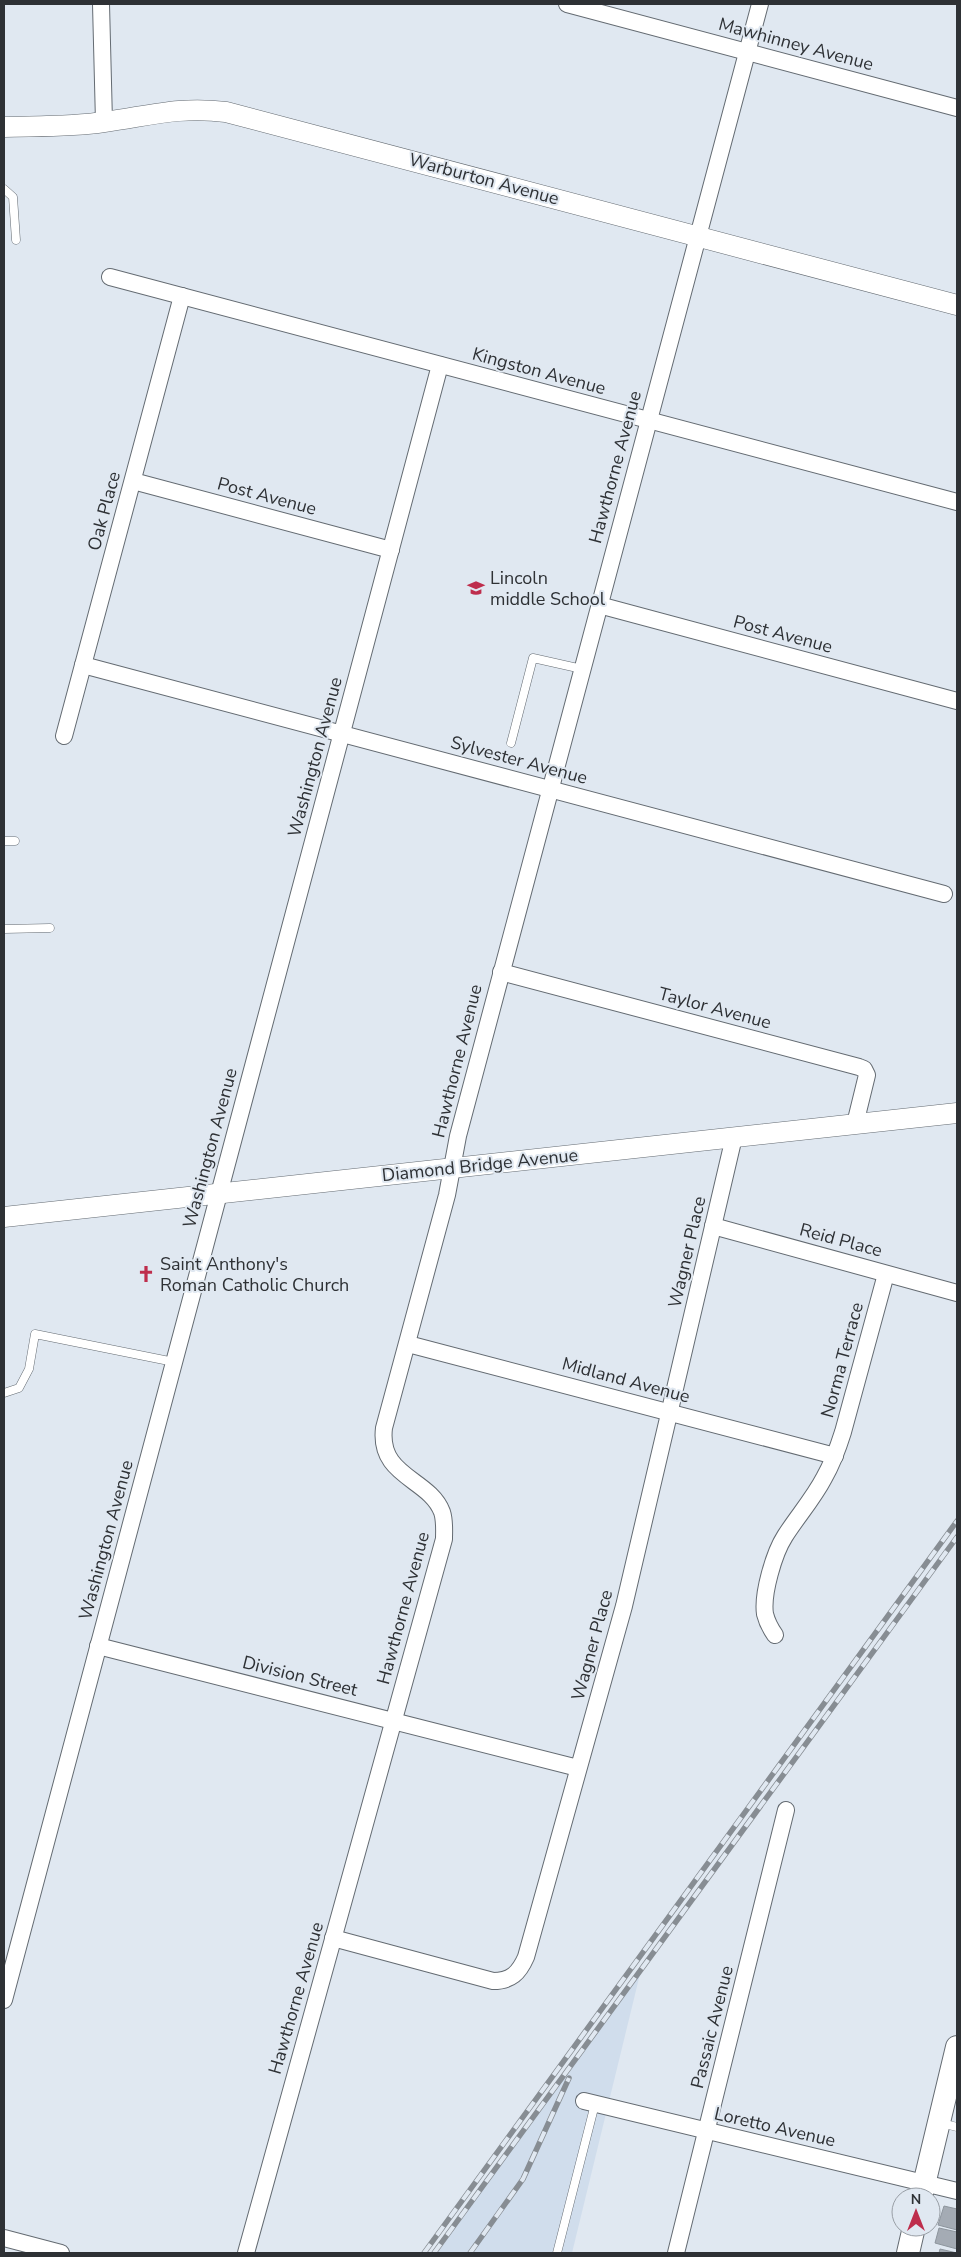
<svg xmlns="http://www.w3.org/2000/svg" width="961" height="2257" font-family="'Nunito Sans',sans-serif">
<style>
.built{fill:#d0ddec}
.building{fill:#a4abb4;stroke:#8d959d}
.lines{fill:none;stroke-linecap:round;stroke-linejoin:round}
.service-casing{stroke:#646b72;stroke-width:9}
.minor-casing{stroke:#646b72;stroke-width:18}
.tertiary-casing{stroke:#646b72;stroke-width:21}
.secondary-casing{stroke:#646b72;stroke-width:24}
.service{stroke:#fff;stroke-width:8}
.minor{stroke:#fff;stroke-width:16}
.tertiary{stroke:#fff;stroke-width:20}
.secondary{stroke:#fff;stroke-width:22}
.rail-casing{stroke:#878d93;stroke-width:5.5}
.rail{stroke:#e0e8f1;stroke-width:4;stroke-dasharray:11;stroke-linecap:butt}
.labels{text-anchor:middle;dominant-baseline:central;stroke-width:4;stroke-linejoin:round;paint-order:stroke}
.street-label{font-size:18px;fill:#2e3135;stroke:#e0e8f1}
.poi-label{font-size:18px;fill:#2e3135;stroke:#e0e8f1;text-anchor:start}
</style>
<rect width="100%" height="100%" fill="#e0e8f1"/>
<path class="built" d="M641,1970L572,2253H437Z"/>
<g class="building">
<path d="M944,2206L957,2209V2230L938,2225Z"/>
<path d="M939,2228L957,2232V2249L935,2243Z"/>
<path d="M940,2249L957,2253H939Z"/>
</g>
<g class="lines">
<g class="service-casing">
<g id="service">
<path d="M4,189L13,197L16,240"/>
<path d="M511,743L533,658L582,669"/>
<path d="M4,841H15"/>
<path d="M4,929L50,928"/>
<path d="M4,1393L19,1388L29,1369L35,1334L174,1362"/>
<path d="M941,2123L957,2127"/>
<path d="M557,2253L595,2104"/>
</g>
</g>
<g class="minor-casing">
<g id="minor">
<path d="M101,4L104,122"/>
<path d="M567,4L957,108"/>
<path d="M110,277L957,502"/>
<path d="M133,481L391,550"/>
<path d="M599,605L957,701"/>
<path d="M83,665L944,894"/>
<path d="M64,736L182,296"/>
<path d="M501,972L859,1067L864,1069L867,1075L855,1124"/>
<path d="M713,1226L957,1293"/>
<path d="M408,1344L835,1456"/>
<path d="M775,1635C770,1628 767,1622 765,1614C762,1594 774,1553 785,1536C797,1517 813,1499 824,1478C832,1464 838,1448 843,1432L886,1274"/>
<path d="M98,1646L578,1768"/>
<path d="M333,1938L493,1981C511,1981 519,1973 526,1957L624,1606L734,1137"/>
<path d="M4,2000L440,365"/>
<path d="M584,2101L957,2191"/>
<path d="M4,2238L61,2253"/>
<path d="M246,2253L444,1539C444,1531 445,1521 442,1512C429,1478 378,1477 384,1428L447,1195L458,1136L760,4"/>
<path d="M676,2253L786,1810"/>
</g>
</g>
<g class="tertiary-casing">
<g id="tertiary">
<path d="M4,127C37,126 71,127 104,122C149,116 179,106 226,112L957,305"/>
<path d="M4,1217L957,1113"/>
</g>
</g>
<g class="secondary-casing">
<g id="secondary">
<path d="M921,2197L957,2047"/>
<path d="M908,2253L914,2227"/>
</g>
</g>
<use href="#service" class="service"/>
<use href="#minor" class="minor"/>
<use href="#tertiary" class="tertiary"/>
<use href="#secondary" class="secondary"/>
<g class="rail-casing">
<g id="rail">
<path d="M424,2253L957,1521"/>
<path d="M434,2253L957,1537"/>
<path d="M470,2253L523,2179L569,2078"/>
</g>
</g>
<use href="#rail" class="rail"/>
</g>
<defs>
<g id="school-bare" transform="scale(1.35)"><path d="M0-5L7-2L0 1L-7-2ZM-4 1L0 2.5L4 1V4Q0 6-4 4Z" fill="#be2d4c" stroke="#e0e8f1" stroke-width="2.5" paint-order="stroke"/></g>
<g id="church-bare" transform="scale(1.35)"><path d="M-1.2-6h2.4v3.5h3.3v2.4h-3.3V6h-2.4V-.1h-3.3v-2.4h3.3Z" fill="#be2d4c" stroke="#e0e8f1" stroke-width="2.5" paint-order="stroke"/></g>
</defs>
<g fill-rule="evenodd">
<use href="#school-bare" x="476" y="588"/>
<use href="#church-bare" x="146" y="1274"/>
</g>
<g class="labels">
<g class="street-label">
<text transform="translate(796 44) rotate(15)">Mawhinney Avenue</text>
<text transform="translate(484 179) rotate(15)">Warburton Avenue</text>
<text transform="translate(539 371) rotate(15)">Kingston Avenue</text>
<text transform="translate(615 467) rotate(-75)">Hawthorne Avenue</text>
<text transform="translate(267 496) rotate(15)">Post Avenue</text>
<text transform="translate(104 511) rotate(-75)">Oak Place</text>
<text transform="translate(783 634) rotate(15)">Post Avenue</text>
<text transform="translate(315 757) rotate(-75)">Washington Avenue</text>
<text transform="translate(519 760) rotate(15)">Sylvester Avenue</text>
<text transform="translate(715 1008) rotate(15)">Taylor Avenue</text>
<text transform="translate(457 1061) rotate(-76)">Hawthorne Avenue</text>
<text transform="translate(210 1148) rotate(-75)">Washington Avenue</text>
<text transform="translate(480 1165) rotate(-6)">Diamond Bridge Avenue</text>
<text transform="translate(841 1240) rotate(15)">Reid Place</text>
<text transform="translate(687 1252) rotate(-77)">Wagner Place</text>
<text transform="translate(842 1360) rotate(-75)">Norma Terrace</text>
<text transform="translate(626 1380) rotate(15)">Midland Avenue</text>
<text transform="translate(106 1540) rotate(-75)">Washington Avenue</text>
<text transform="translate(403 1608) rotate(-75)">Hawthorne Avenue</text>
<text transform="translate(592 1645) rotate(-75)">Wagner Place</text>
<text transform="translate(300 1676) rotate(14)">Division Street</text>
<text transform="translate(296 1998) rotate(-74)">Hawthorne Avenue</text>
<text transform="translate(712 2027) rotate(-76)">Passaic Avenue</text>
<text transform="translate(775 2127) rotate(13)">Loretto Avenue</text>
</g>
<g class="poi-label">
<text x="490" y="578">Lincoln<tspan x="490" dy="21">middle School</tspan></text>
<text x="160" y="1264">Saint Anthony's<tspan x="160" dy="21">Roman Catholic Church</tspan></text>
</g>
</g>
<rect width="961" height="2257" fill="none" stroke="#2e3135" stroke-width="10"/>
<g transform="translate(916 2212)"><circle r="24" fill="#e0e8f1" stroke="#999fa6"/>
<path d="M0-4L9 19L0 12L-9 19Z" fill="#be2d4c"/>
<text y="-8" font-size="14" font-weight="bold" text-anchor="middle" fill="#2e3135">N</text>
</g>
</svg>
